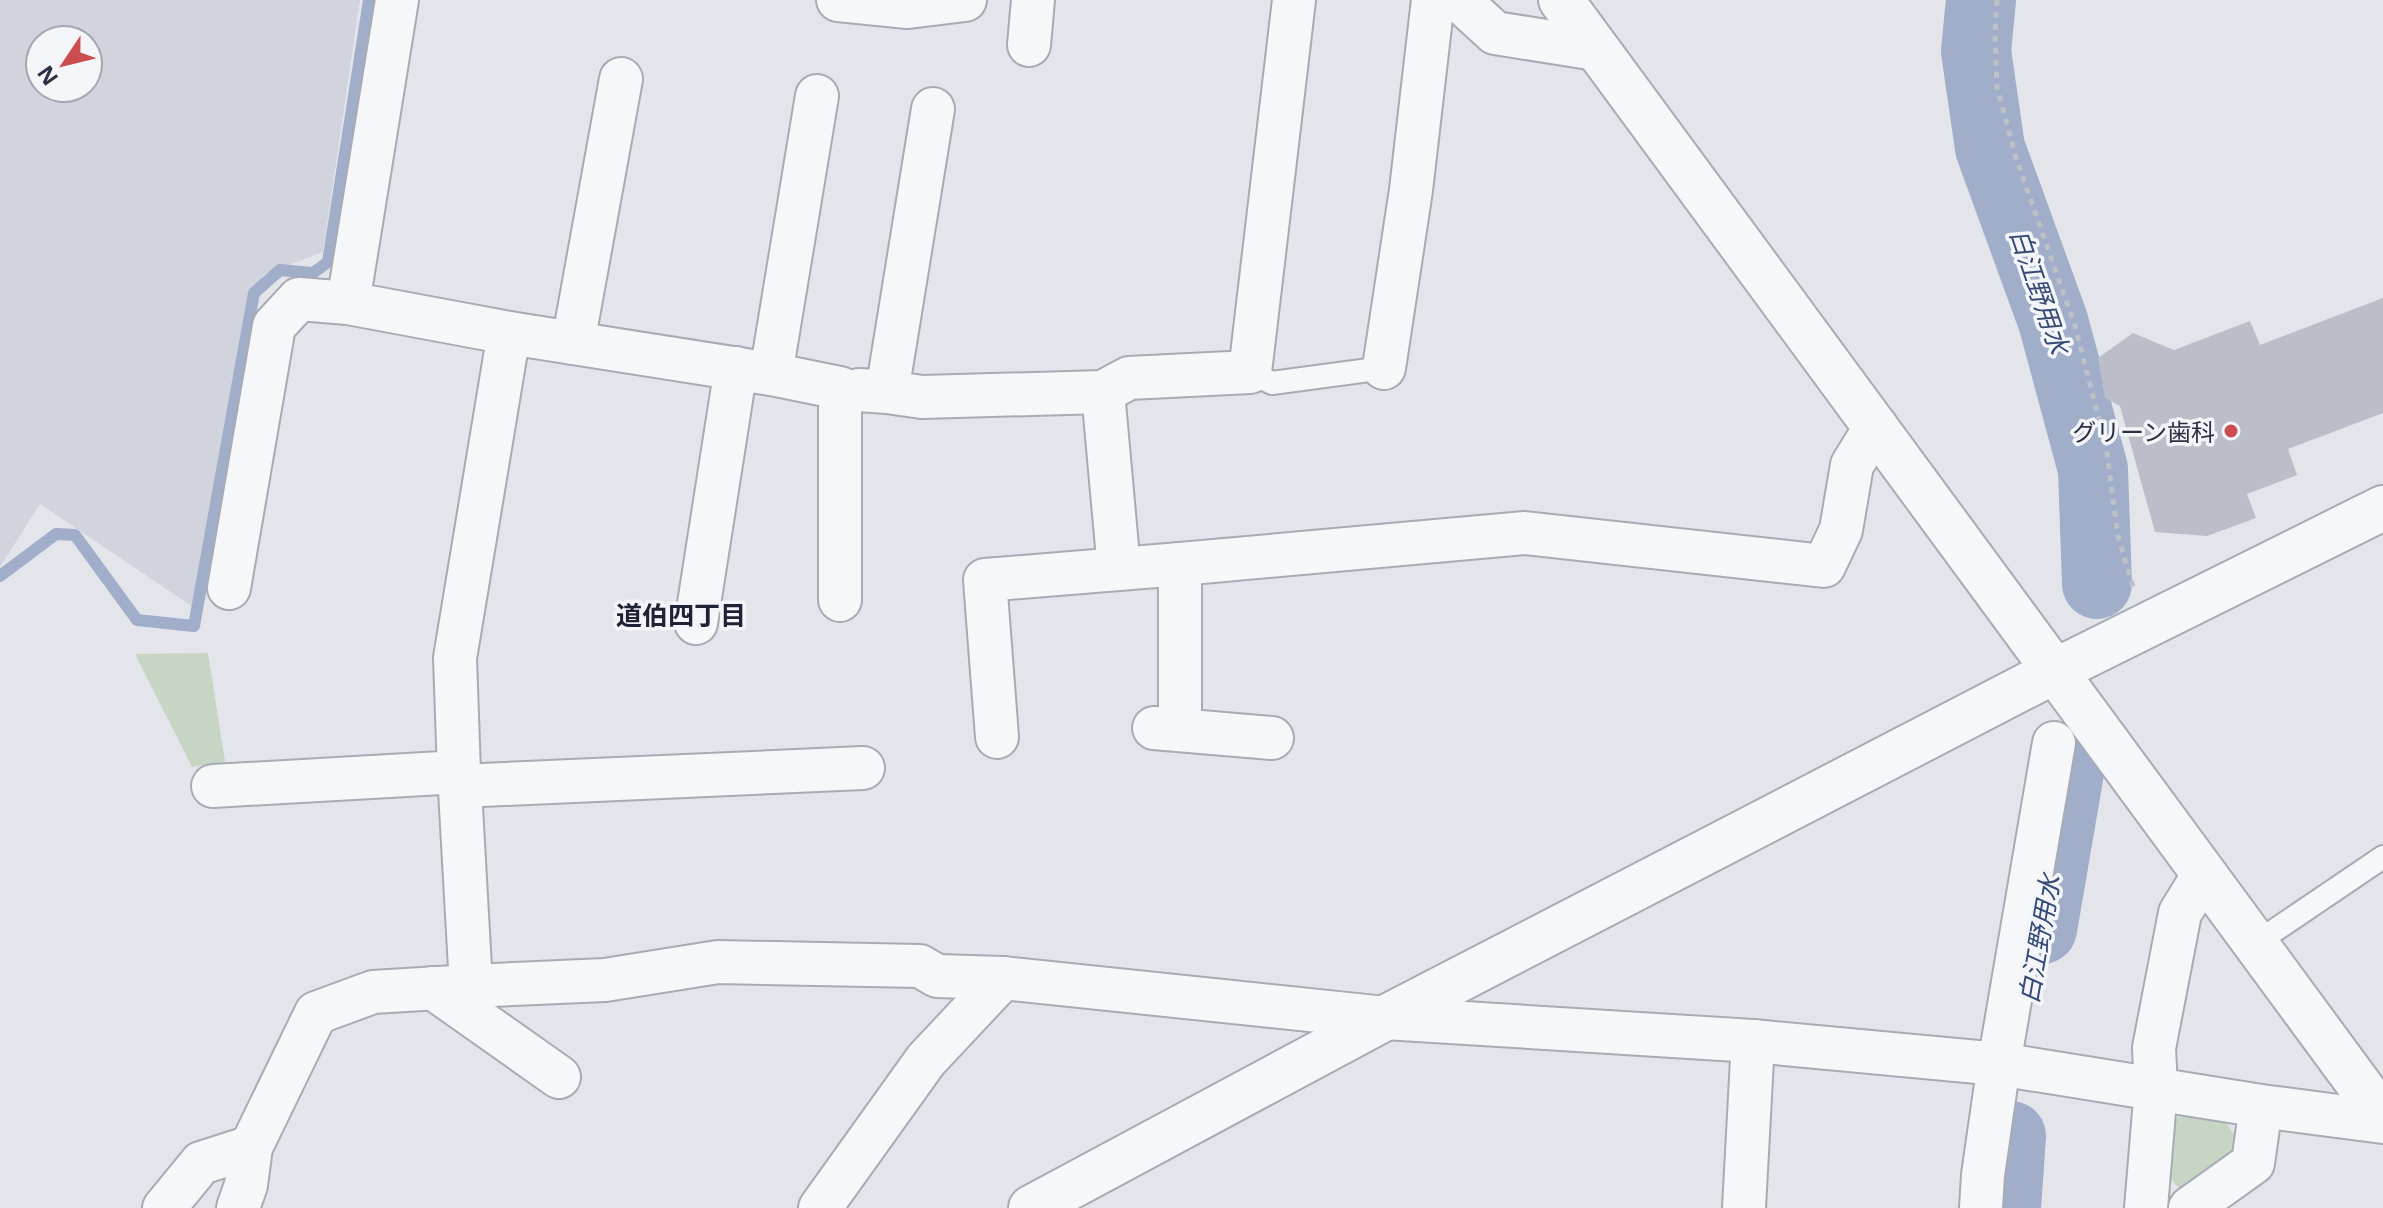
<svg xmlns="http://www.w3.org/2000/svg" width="2383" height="1208" font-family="'Open Sans','Noto Sans JP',sans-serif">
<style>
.built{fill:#d1d4dd;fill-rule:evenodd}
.green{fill:#c7d5c5}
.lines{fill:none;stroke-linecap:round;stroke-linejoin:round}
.stream{stroke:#a0aeca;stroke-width:12}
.river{stroke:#a0aeca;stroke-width:70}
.building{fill:#bbbec8}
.service-casing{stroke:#a8abb5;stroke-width:26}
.minor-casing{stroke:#a8abb5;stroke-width:46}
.tertiary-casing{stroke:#a8abb5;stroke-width:48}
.path{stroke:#bdc0c6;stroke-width:5;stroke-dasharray:6 6;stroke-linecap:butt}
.service{stroke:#f6f7f9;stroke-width:22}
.minor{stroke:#f6f7f9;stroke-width:42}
.tertiary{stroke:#f6f7f9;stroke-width:44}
.poi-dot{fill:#cb4d4f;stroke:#f3f5f8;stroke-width:3}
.labels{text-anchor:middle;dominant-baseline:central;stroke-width:7;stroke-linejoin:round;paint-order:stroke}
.poi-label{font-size:24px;fill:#2b3143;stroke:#f3f5f8;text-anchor:end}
.water-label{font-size:26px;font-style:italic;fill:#364a76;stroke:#f3f5f8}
.neighbourhood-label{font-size:26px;font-weight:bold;fill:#1d2234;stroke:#f3f5f8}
</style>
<rect width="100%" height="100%" fill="#e3e5eb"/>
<path class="built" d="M0,0H360L323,252L263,275L193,607L40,504L0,567ZM40,40H88V88H40Z"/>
<g class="green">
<path d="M208,653L225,762L192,767L135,654Z"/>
<path d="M2186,1112L2222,1116L2236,1138L2234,1159L2185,1195L2164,1171L2163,1129Z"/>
</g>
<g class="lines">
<path class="stream" d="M0,576L56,534L75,535L137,620L194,626L254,293L280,270L313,273L328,262L369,0"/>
<g class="river">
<path d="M1981,0L1976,51L1990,148L2053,321L2093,469L2097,584"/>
<path d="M2042,929L2070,766"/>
<path d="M2006,1208L2011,1136"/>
</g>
</g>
<path class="building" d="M2383,298V413L2288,449L2297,475L2247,494L2256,518L2207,536L2155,532L2120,406L2105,398L2098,358L2133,333L2174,350L2250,321L2260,345Z"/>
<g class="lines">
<g class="service-casing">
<g id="service">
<path d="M1250,372L1272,383L1384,368"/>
<path d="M2256,943L2383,857"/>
</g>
</g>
<g class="minor-casing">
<g id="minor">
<path d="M838,0L908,7L965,0"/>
<path d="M1459,0L1495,33L1596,49"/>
<path d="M1029,45L1033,0"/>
<path d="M348,303L509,333L771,374L840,388V600"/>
<path d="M573,343L621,79"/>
<path d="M1384,368L1411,190L1433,0"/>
<path d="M771,374L817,96"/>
<path d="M859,390L887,392L933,109"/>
<path d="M887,392L922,397L1103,392L1129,378L1250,372L1294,0"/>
<path d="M1103,392L1119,569"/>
<path d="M229,588L274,326L299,299L348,303L397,0"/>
<path d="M696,623L736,368"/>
<path d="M1154,728L1272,738"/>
<path d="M1180,730V564L1525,533L1824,566L1841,530L1852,465L1876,426"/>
<path d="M997,737L985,580L1180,564"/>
<path d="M459,772L471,986L605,980L718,962L920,966L937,976L1003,978"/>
<path d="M213,786L459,772L455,658L509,333"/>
<path d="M460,786L863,768"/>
<path d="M433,988L559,1077"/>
<path d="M164,1208L201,1163L251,1147"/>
<path d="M238,1208L246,1185L251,1147L316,1013L373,992L471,986"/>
<path d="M820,1208L926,1060L1003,978L1385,1018L1753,1041L1999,1064L2261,1106L2383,1122"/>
<path d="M1744,1208L1753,1041"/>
<path d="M1981,1208L1983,1175L1999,1064L2054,743"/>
<path d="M2146,1208L2156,1088L2154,1048L2180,913L2204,874"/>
<path d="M2190,1208L2253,1163L2261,1106"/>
</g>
</g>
<g class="tertiary-casing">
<g id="tertiary">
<path d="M1561,0L2383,1117"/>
<path d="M1031,1208L1385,1018L2053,672L2383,508"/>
</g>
</g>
<path class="path" d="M1997,0L1995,35L1997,87L2016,158L2075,326L2106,446L2118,536L2133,587"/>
<use href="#service" class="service"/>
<use href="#minor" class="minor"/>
<use href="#tertiary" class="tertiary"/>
</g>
<circle class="poi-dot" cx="2231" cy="431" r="8"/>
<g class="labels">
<g class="poi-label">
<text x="2215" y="431">グリーン歯科</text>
</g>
<g class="water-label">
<text transform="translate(2040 291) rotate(71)">白江野用水</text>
<text transform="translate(2039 939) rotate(-80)">白江野用水</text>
</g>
<g class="neighbourhood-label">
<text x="681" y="615">道伯四丁目</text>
</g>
</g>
<g transform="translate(64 64) rotate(235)"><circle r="38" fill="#f3f5f8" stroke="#a3a7b0" stroke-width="2"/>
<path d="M0-6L14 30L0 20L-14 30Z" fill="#cb4d4f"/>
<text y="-12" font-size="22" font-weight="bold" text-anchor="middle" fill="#2b3143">N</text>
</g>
</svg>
